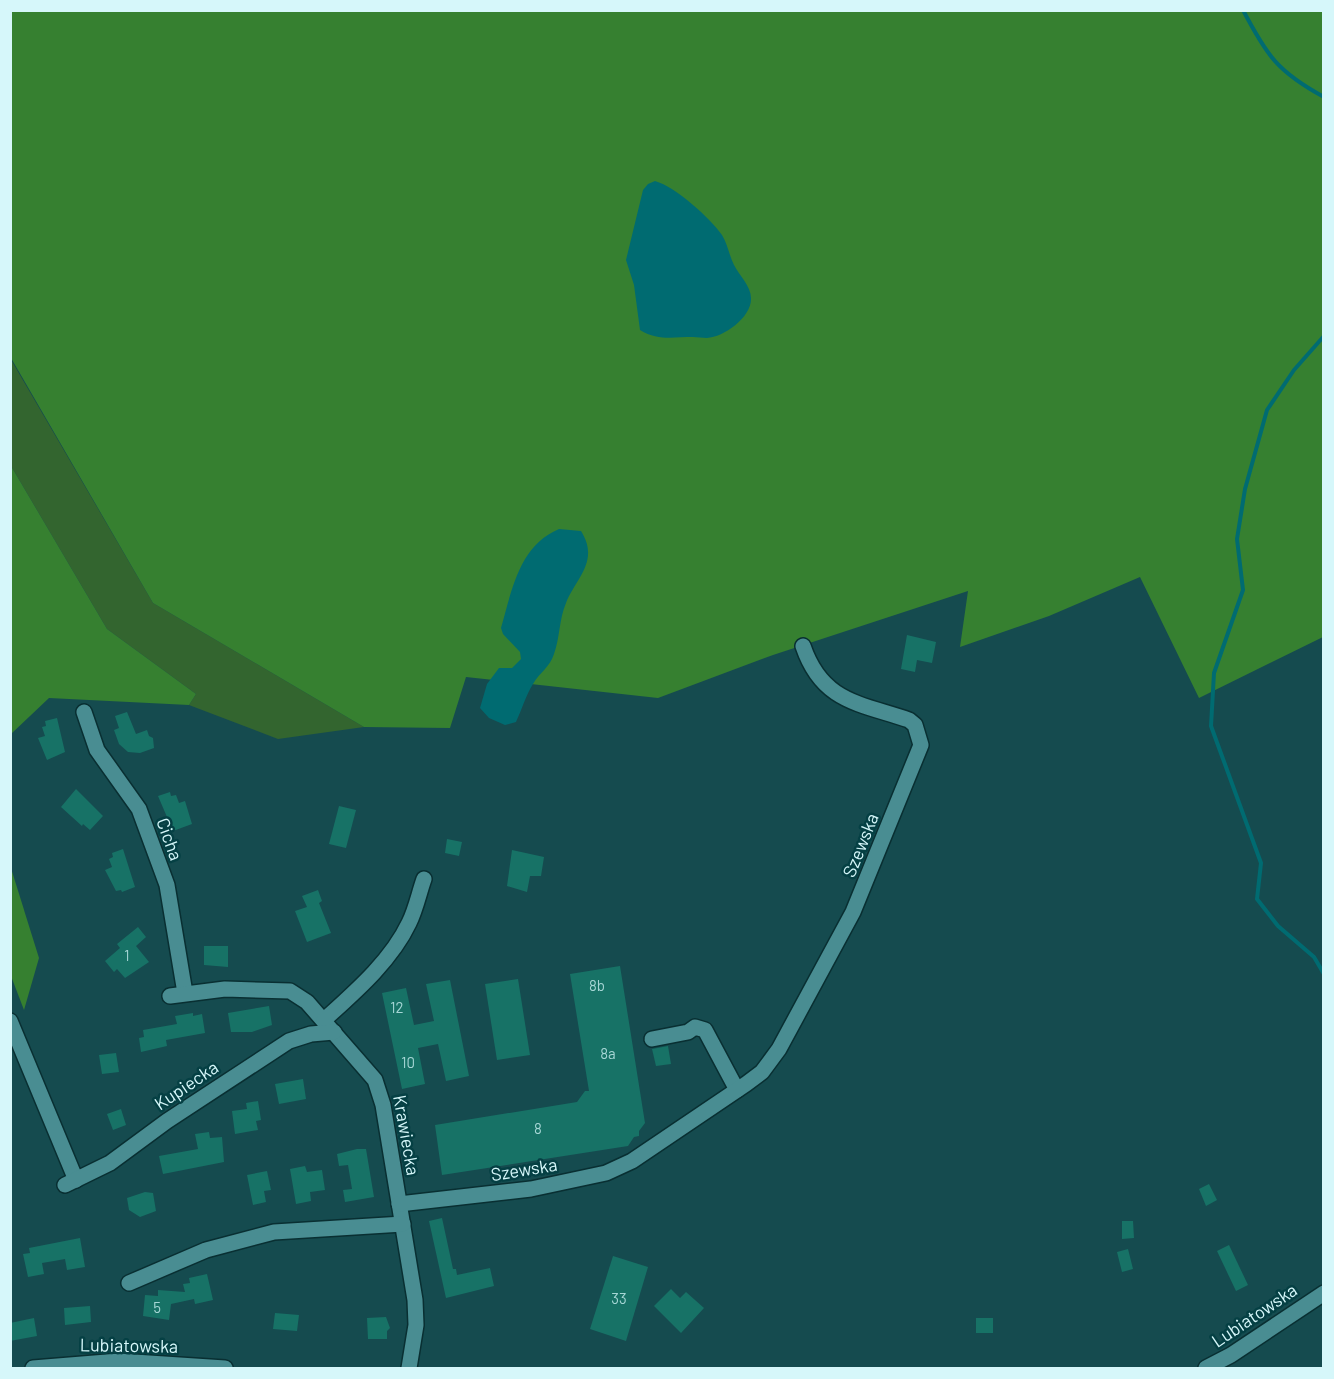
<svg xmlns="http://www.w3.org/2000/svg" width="1334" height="1379" font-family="Barlow,sans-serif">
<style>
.green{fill:#33652f}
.forest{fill:#368030}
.water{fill:#006b71}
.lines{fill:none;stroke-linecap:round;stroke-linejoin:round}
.stream{stroke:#006b71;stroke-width:4}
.building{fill:#177266}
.minor-casing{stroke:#092f32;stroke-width:18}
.minor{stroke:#498d92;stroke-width:15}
.labels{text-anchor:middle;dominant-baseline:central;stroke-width:5;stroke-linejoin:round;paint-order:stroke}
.number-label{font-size:15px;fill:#a6d6d5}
.street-label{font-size:18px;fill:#d6f7fa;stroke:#054044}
</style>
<rect width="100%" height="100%" fill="#154b4f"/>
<path class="green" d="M10,358L153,603L364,727L278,739L189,705L196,694L107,629L11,466Z"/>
<g class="forest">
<path d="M10,11H1323V637L1199,698L1140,577L1049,616L960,647L968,591L773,655L658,698L466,677L450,728L364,727L153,603L11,358Z"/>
<path d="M11,466L107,629L196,694L189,705L49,698L11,734Z"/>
<path d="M10,865L39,958L24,1010L11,976Z"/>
</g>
<g class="water">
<path d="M655,181C676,187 710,218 722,235C728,245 729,255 734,265C739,275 751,286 751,298C752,317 724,337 707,338C702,338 697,337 693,337C673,337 658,341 640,330L634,285L626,260L643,190L648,184Z"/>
<path d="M559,529L581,531C600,561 576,578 566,603C559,619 560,638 554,654C550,667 540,672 533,684C526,695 522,709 516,722L505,725L489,718L480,708L487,684L499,668H512L521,659L520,652L503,634L501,628C512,590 519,546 559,529Z"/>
</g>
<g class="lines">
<g class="stream">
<path d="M1243,10C1267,56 1278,72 1324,97"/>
<path d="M1324,336L1294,370L1267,410L1245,489L1237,539L1243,590L1214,673L1211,726L1261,863L1257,899L1278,926L1314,957L1324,974"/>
</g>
</g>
<g class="building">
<path d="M907,635L936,642L932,663L917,660L915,672L901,669Z"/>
<path d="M127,712L136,734L147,730L149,736L153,738L154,748L140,753L128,752L119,744L114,730L119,728L115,716Z"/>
<path d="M57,718L65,752L47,760L38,738L45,736L42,727L46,726L45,721Z"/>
<path d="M76,789L103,816L90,830L83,824L82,826L61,807Z"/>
<path d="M170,792L171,796L176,795L179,803L185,801L192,824L173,831L158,796Z"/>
<path d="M339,806L356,810L346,848L329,844Z"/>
<path d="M447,839L462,842L459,856L445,853Z"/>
<path d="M123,849L135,887L122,892L121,890L116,891L105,870L112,867L109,859L113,857L112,853Z"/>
<path d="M512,850L544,857L541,876H530L527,892L507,886Z"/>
<path d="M318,890L322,901L319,903L331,933L307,942L295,911L307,907L302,896Z"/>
<path d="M138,927L146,937L136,946L149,962L125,978L117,969L114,972L105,961L120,948L117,944Z"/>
<path d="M204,946H228V967L204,965Z"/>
<path d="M620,966L645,1123L639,1131V1136L634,1137L628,1146L442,1175L435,1125L577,1102L585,1091H589L570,974Z"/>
<path d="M518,979L530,1055L497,1060L485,984Z"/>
<path d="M450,980L469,1076L446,1081L438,1044L418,1048L425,1084L402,1089L382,993L406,988L414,1025L434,1021L426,984Z"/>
<path d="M269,1006L272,1025L252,1032H231L228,1013Z"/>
<path d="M193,1013V1016L202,1014L205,1033L166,1040L167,1046L141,1052L139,1038L144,1037L143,1030L177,1024L175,1016Z"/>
<path d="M668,1046L671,1064L656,1066L652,1049Z"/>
<path d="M116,1053L119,1072L102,1074L99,1055Z"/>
<path d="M303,1079L306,1099L279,1104L275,1084Z"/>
<path d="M258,1101L261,1120L256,1121L258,1130L235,1134L232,1111L247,1109L246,1103Z"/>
<path d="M121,1109L126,1125L113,1130L107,1114Z"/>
<path d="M209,1132L210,1138L222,1137L224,1162L163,1174L159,1156L198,1149L195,1134Z"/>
<path d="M357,1149H366L374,1197L345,1202L343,1190L352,1189L348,1165L339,1166L337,1154Z"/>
<path d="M305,1166L307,1172L322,1170L325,1190L310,1192L311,1201L296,1204L290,1169Z"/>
<path d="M267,1171L271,1190L264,1191L266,1202L253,1205L247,1175Z"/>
<path d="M1209,1184L1217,1200L1206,1206L1199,1189Z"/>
<path d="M145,1192L153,1193L156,1211L140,1217L129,1210L127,1198Z"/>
<path d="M442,1218L453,1269H456L457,1275L490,1268L494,1286L446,1298L429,1221Z"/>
<path d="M1122,1221H1133L1134,1238L1122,1239Z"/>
<path d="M80,1238L85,1267L67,1270L65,1259L54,1261L42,1263L44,1274L28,1277L23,1254L30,1253L29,1248Z"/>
<path d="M1229,1245L1248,1285L1236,1291L1217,1251Z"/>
<path d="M1128,1249L1133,1269L1122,1272L1117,1252Z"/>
<path d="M613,1256L648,1267L626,1341L590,1329Z"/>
<path d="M207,1274L213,1300L195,1304L194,1299L171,1304L169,1320L143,1316L145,1295L158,1296V1290L185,1292L183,1284L190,1283L189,1278Z"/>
<path d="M671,1289L680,1298L686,1292L704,1308L681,1333L654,1306Z"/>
<path d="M90,1306L91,1322L65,1325L64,1308Z"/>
<path d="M275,1313L299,1315L297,1331L273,1329Z"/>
<path d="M386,1317L390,1328L387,1331V1339H368L367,1318Z"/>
<path d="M34,1318L37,1336L10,1341V1323Z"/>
<rect x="976" y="1318" width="17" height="15"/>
</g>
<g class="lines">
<g class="minor-casing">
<g id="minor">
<path d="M84,712L97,750L139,809L167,885L185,993"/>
<path d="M170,996L225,989L290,991L307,1002L375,1080L383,1105L415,1300L416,1325L409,1368"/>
<path d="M324,1020C355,992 391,961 409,923C416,909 419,893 424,879"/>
<path d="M10,1021L76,1180"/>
<path d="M652,1039L688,1032L695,1027L705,1030L737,1090"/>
<path d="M65,1185L110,1163L167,1121L289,1041L311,1034L334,1032"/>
<path d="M399,1204L531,1189L606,1173L632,1161L746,1084L762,1072L779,1049L853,912L921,745L915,725L909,720C859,703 822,702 803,646"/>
<path d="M129,1283L206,1250L274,1232L403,1224"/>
<path d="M33,1368L119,1361L225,1368"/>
<path d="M1206,1368L1231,1355L1324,1293"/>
</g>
</g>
<use href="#minor" class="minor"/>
</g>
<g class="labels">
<g class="number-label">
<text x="127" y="955">1</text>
<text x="597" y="985">8b</text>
<text x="397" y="1007">12</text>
<text x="608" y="1053">8a</text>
<text x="408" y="1062">10</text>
<text x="538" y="1128">8</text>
<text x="619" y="1298">33</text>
<text x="157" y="1307">5</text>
</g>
<g class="street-label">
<text transform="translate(170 839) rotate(70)">Cicha</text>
<text transform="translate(860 845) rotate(-68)">Szewska</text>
<text transform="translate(186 1085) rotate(-34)">Kupiecka</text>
<text transform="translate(407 1135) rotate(80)">Krawiecka</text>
<text transform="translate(524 1169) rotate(-9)">Szewska</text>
<text transform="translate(1254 1315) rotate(-34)">Lubiatowska</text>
<text transform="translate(129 1345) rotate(1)">Lubiatowska</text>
</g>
</g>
<rect width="1334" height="1379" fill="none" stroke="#d6f7fa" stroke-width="24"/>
</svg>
